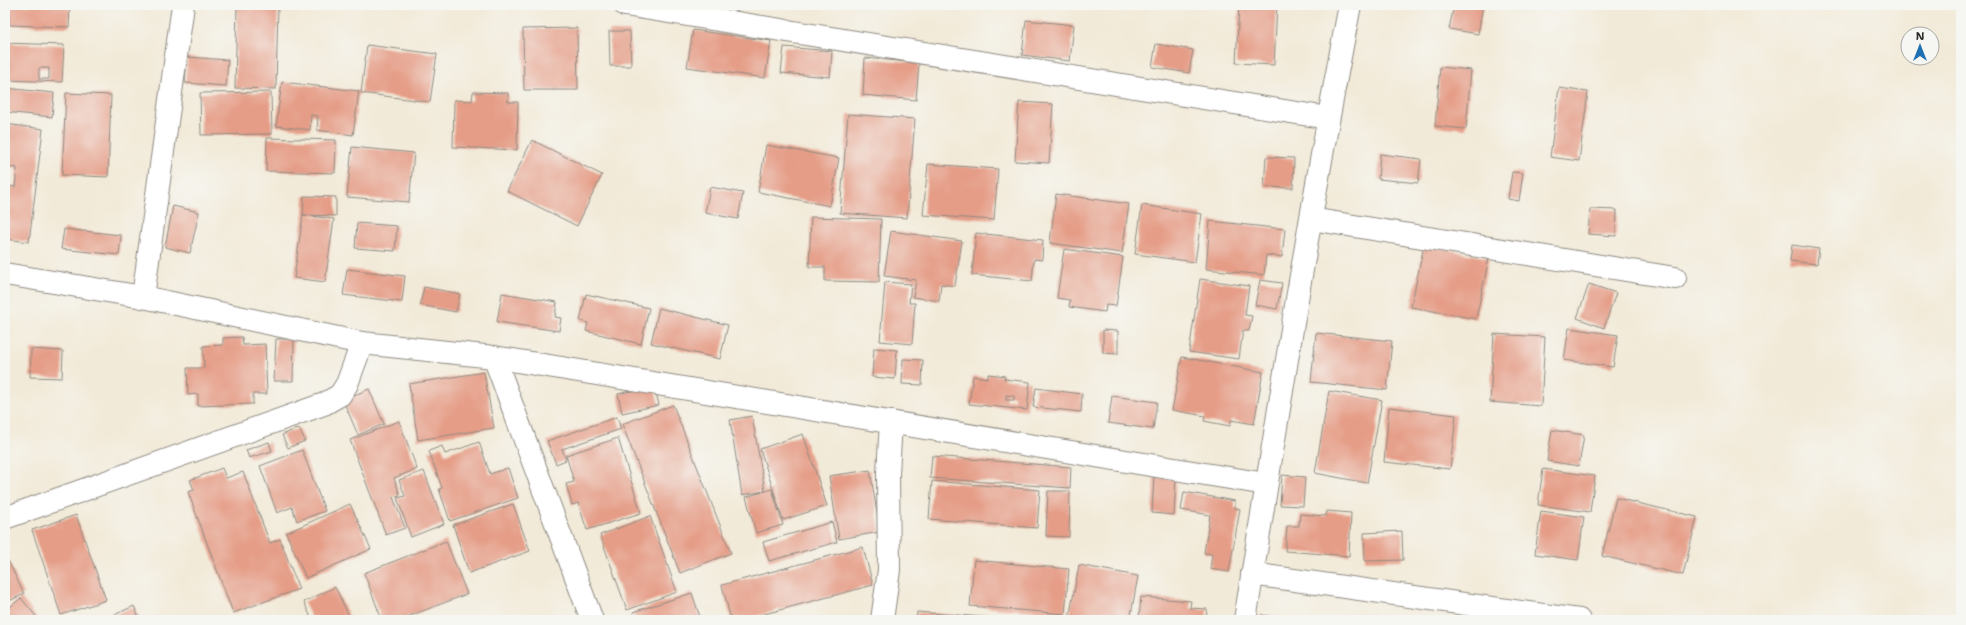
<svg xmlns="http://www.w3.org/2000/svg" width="1966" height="625" font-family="'Shantell Sans',sans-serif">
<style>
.building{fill:#e59d87;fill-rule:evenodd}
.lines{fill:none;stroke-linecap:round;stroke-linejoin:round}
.minor-casing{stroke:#8e8a82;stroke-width:24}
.minor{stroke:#fff;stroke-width:22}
</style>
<rect width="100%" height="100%" fill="#f6f6f2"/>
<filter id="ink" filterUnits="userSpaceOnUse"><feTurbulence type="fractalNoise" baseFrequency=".025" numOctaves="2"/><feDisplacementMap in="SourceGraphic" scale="8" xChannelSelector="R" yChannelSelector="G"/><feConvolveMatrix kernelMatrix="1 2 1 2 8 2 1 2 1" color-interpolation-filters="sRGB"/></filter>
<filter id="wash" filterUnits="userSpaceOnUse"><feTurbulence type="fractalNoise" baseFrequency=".012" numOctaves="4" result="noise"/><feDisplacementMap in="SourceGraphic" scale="16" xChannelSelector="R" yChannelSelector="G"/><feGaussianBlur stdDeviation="0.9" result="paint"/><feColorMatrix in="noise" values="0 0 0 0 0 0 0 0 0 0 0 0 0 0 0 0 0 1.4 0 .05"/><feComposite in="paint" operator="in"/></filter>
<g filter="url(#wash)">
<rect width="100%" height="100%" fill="#f2ead8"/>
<g id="blocks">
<g class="building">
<path d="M10,5H70L69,27L9,25Z"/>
<path d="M237,5H278L276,89L235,88Z"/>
<path d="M1239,5H1277L1274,65L1236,63Z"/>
<path d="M1454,5H1483L1478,34L1449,29Z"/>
<path d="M1026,20L1074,25L1070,61L1022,55Z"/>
<path d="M577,28L578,90H524L523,29Z"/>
<path d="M693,30L771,41L765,78L687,67Z"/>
<path d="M609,31H630L631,66H610Z"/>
<path d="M5,43L64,45L62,82L5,80ZM39,68H49V79H39Z"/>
<path d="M1156,44L1193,50L1189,73L1152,67Z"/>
<path d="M367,45L437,54L430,102L361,93Z"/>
<path d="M784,47L832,51L830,77L781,73Z"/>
<path d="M187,57L228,60L226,86L185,83Z"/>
<path d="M865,58L919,63L916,100L863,95Z"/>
<path d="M1440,67L1471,70L1466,129L1435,126Z"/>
<path d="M282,82L359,91L353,135L317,130L318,116L311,115L310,130L276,126Z"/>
<path d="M5,88L54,93L52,117L5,112Z"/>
<path d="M1559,88L1588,92L1579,161L1550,157Z"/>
<path d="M271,92L272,134L201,135L200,93Z"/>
<path d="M473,92L508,93V102H518L517,150L453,147L454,100L472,101Z"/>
<path d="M66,93L111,95L108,177L62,175Z"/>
<path d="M1019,102L1053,104L1049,163L1015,161Z"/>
<path d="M848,114L915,119L907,218L840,213Z"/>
<path d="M5,124L43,129L29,242L5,239V185L15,187L17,168L5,167Z"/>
<path d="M267,138L336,140L335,173L266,171Z"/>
<path d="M532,140L602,175L577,226L507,191Z"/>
<path d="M766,145L839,158L830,206L758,192Z"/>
<path d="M352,147L414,153L409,202L347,197Z"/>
<path d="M1380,154L1421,159L1418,183L1378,179Z"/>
<path d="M1266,157L1294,158L1293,188L1264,187Z"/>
<path d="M928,164L998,169L994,220L923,215Z"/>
<path d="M1512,172L1523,173L1519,201L1508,199Z"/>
<path d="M710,187L743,193L738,219L705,213Z"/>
<path d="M1056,194L1129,204L1122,253L1050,243Z"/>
<path d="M304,196L336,197V216L303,215Z"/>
<path d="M1142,205L1202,214L1195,262L1135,254Z"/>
<path d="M173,206L199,212L190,253L165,247Z"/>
<path d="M1590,209L1617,210L1616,236L1588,234Z"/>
<path d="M303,215L334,219L325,282L294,278Z"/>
<path d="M811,217L881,219L879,282L825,281V267H809Z"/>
<path d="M1210,221L1285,229L1282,257L1266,255L1264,275L1206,269Z"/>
<path d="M357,223L397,226L395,251L355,248Z"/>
<path d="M64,229L121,235L119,255L61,249Z"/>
<path d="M891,231L962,241L955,286L941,284L939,301L913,297L916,280L884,276Z"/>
<path d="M976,233L1043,240L1042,260L1034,259L1032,281L972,275Z"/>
<path d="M1424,245L1489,258L1476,319L1411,307Z"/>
<path d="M1792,245L1819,249L1817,264L1790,261Z"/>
<path d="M1064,249L1123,257L1116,306L1106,305L1105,312L1069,307L1070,300L1057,298Z"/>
<path d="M347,269L405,276L402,302L343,295Z"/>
<path d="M1200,279L1249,286L1245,315L1252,316L1249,331L1243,330L1239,359L1189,352Z"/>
<path d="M1260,280L1282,283L1277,309L1255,305Z"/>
<path d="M885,282L911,284L909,303H915L912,344L880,341Z"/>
<path d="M1589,284L1616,293L1604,328L1577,318Z"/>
<path d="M424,287L460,294L456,312L420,305Z"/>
<path d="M502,293L557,302L555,317L561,318L559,331L497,322Z"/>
<path d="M586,294L649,308L641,344L586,331L588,323L580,321Z"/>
<path d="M659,308L728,325L720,359L651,343Z"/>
<path d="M1569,328L1618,335L1613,367L1564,360Z"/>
<path d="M1103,330L1118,331V354L1103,353Z"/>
<path d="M1316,333L1392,341L1387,390L1311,382Z"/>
<path d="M1494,334L1545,337L1541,406L1490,402Z"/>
<path d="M242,337L243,345L265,344L267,394H253V404L198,406V394L188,395L187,368H204L203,346L223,345V338Z"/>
<path d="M276,339H294L293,381H274Z"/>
<path d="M874,348L897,350L895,379L872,377Z"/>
<path d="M31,349L63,351L62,378L30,377Z"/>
<path d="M1182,357L1263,372L1254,424L1231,420L1230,426L1204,421L1205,416L1172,410Z"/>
<path d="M903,359L923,360L922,385L902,384Z"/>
<path d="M484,372L494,428L418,440L409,384Z"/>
<path d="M988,374L1005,376L1004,379L1030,382L1027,410L969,404L973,376L988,378ZM1006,395L1014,396V400H1006Z"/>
<path d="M654,385L659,405L622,413L618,394Z"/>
<path d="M1036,388L1082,394L1081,412L1033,407Z"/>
<path d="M369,389L384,424L358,435L343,400Z"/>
<path d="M1329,391L1382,400L1367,483L1315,473Z"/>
<path d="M1112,396L1157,402L1153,429L1108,423Z"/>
<path d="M673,405L731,553L680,573L622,424Z"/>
<path d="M1389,407L1456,415L1450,469L1384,462Z"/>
<path d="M752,416L765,491L742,495L730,420Z"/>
<path d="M617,417L621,429L562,449L566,460L556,464L547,441Z"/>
<path d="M399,421L417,469L394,478L400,495L393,497L405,528L386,535L350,440Z"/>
<path d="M299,428L305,441L288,448L282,435Z"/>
<path d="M1552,430L1584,435L1579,466L1547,461Z"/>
<path d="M803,434L827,506L783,520L760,449Z"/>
<path d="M618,438L641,513L587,530L578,503L572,505L566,484L574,482L566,455Z"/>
<path d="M269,442L272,451L249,458L246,450Z"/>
<path d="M479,442L490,474L508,468L518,498L450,521L439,489L442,488L429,451L442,446L445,454Z"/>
<path d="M302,450L325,511L297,521L292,507L277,513L260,466Z"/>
<path d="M932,456L1071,467L1070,488L930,478Z"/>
<path d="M222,468L226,478L243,472L270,543L280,539L299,589L233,613L188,492L194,490L190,480Z"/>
<path d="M1543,469L1595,476L1590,512L1538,505Z"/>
<path d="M870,470L880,532L839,539L829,476Z"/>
<path d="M424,471L444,524L411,537L397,498L405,496L399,480Z"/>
<path d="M1282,475L1305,477L1303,506L1280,505Z"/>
<path d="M1154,477L1176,479L1174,515L1152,513Z"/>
<path d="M932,481L1040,490L1037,528L929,519Z"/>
<path d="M772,489L783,525L756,533L746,497Z"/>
<path d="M1048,491H1070L1069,537L1046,536Z"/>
<path d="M1184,492L1235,501V508L1240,509L1229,572L1210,569L1212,554L1204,553L1210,515L1181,510Z"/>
<path d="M1616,498L1697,517L1683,575L1602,556Z"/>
<path d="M350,504L371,549L306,578L286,533Z"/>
<path d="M513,504L530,551L469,573L453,525Z"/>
<path d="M1327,511L1351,513L1349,556L1285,551L1287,526H1299L1300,514L1326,516Z"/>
<path d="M1541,511L1584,517L1578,560L1535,554Z"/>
<path d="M76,515L106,600L61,615L32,530Z"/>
<path d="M650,516L677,592L627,610L600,535Z"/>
<path d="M832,522L837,542L769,561L763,542Z"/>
<path d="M1402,531L1403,560L1365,561L1364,533Z"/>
<path d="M446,541L467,594L399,620H382L364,573Z"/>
<path d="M863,547L873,585L742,620H731L722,585Z"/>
<path d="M5,554L24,594L5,603Z"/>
<path d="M974,560L1069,569L1065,614L970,606Z"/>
<path d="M1079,565L1138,576L1130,620L1069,619Z"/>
<path d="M335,587L351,620H312L304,602Z"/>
<path d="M692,593L701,620H635L633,612Z"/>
<path d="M1141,597L1191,601L1190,608L1207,609L1206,620H1139Z"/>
<path d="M21,598L39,620H5V611Z"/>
<path d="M134,606L140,620H103Z"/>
<path d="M917,612L1010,619V620H916Z"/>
<path d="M1261,615L1284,618V620H1261Z"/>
</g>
</g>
</g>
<g filter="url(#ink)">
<use href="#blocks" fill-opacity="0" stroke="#8e8a82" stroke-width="1"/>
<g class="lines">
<g class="minor-casing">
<g id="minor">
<path d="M625,5L1328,118"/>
<path d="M1311,219L1675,278"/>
<path d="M5,274L143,297L362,343L494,357L1266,484"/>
<path d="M143,297L183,5"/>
<path d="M494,357L592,620"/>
<path d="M5,518L324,404L340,395L347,384L362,343"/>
<path d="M1252,574L1579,620"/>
<path d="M882,620L889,570L888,473L891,422"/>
<path d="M1245,620C1278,415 1310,209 1350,5"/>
</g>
</g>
<use href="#minor" class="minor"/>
</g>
</g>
<rect width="1966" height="625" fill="none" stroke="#f6f6f2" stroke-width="20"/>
<g transform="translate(1920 46)"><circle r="19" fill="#f6f6f2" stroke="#a5a5a2"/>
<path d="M0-3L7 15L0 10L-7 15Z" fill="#1f6fb2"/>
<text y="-6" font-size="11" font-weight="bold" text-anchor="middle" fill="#2b2b2b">N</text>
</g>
</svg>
